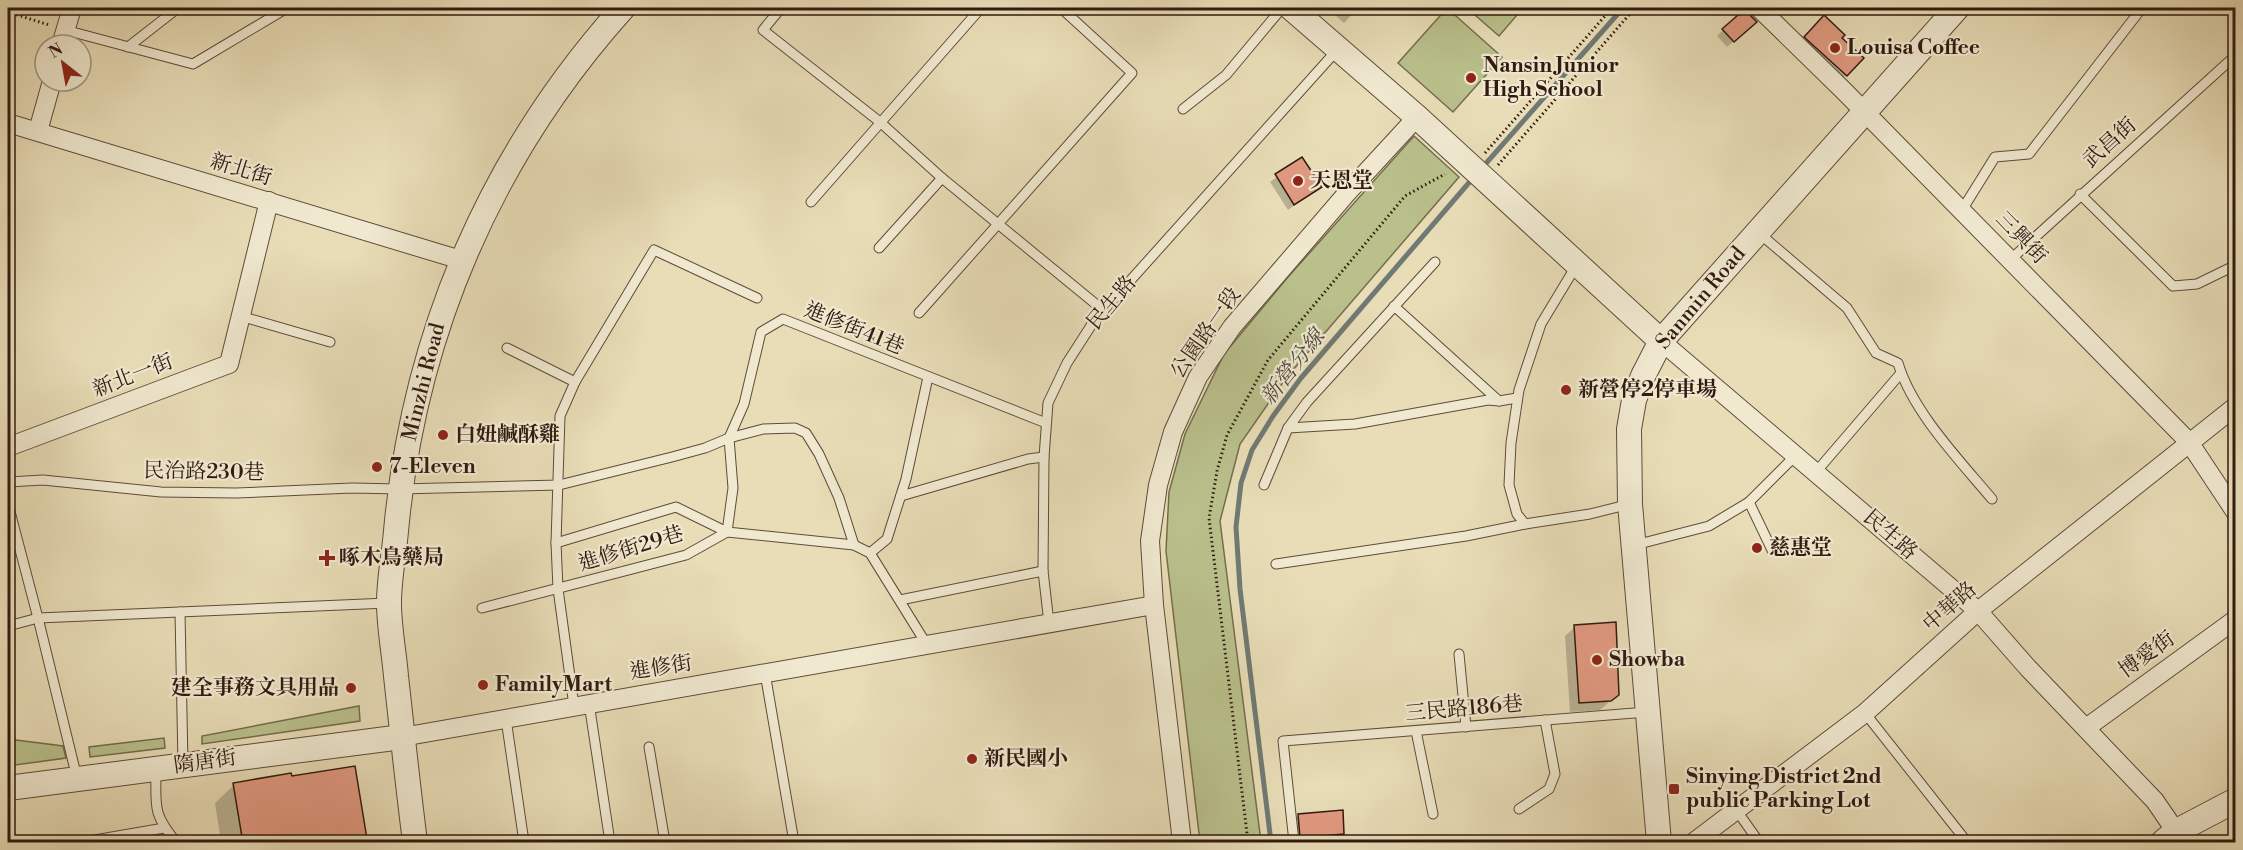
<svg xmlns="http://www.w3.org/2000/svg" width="2243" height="850" font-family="'Libre Bodoni','Noto Serif TC',serif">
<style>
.green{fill:#b9c08c;stroke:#756d4e;stroke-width:1.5}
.shadow{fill:#0003}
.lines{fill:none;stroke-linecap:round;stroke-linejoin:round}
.stream{stroke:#707a75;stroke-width:5}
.building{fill:#e19a81;stroke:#311a11;stroke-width:1.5}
.service-casing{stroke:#5f4b3a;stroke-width:11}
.minor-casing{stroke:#5f4b3a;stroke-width:20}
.tertiary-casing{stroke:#5f4b3a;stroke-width:26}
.path{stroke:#311a11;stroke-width:3;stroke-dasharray:1.5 3;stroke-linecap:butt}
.service{stroke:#f0e9d0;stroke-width:9}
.minor{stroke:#f0e9d0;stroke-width:18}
.tertiary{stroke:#f0e9d0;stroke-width:24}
.poi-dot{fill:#8f2418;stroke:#f0e9d0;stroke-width:2}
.labels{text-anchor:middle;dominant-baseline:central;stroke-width:4.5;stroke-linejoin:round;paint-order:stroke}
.poi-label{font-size:21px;font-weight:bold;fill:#311a11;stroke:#f0e9d0;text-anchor:start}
.street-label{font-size:21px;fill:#311a11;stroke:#f0e9d0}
.water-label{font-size:22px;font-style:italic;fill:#504a43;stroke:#f0e9d0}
</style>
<rect width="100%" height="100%" fill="#e8ddb7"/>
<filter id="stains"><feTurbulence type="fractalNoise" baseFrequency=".00333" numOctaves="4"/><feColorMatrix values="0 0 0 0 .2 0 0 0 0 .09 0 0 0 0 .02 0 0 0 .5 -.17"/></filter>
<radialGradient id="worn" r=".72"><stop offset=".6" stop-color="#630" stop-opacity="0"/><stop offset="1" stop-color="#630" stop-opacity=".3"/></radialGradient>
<g class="green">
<path d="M1447,8L1502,57L1453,112L1398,63Z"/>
<path d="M1467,8H1523L1499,36Z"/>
<path d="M1414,136L1459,177L1286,378L1240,444L1220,521L1261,842H1200L1166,551L1169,492L1185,434L1224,354L1288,277Z"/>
<path d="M359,706L360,721L202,744V736Z"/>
<path d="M164,738L165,748L90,757L89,747Z"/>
<path d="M8,739L63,746L66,758L8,766Z"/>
</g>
<g class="shadow">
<path d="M1327,8H1358L1344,23Z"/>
<path d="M1815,27L1840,39L1846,75L1837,85L1796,47Z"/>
<path d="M1749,28L1727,47L1717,36L1723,30Z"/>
<path d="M1302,159L1320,187L1288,210L1270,182Z"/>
<path d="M1575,627L1617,695L1600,710L1570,712L1565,636Z"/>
<path d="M291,778L365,838L361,842H221L215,803L234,785Z"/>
<path d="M1299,815L1343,834L1337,840L1294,842L1293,821Z"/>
</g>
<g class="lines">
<g class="stream">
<path d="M1481,169L1623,8"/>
<path d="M1271,842L1240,589L1236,527L1241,483L1252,450L1273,416L1301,378L1473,178"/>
</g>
</g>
<g class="building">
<path d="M1746,8H1748L1751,16L1757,22L1734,42L1722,29Z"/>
<path d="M1824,15L1845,35L1842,38L1864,58L1847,76L1804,37Z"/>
<path d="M1302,157L1322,187L1294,205L1275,174Z"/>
<path d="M1616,622L1619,695L1611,701L1579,703L1574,625Z"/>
<path d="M355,766L367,839L343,843H243L233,783L291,773L292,776Z"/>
<path d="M1343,810L1344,834L1300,838L1298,814Z"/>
</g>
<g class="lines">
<g class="service-casing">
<g id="service">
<path d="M781,8L763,30L880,122L942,178L1103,310"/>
<path d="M65,30L193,64L287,8"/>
<path d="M128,47L178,8"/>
<path d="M1183,109L1226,75L1282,8"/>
<path d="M2080,194L2173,286L2197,284L2236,265"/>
<path d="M811,202L981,8"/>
<path d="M1962,210L1995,157L2029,154L2142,8"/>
<path d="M1759,233L1847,308L1876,353L1898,363C1912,411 1960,461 1992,499"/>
<path d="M879,248L942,178"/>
<path d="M2010,260L2236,55"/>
<path d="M1576,266L1541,324L1519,390L1511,443L1509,485L1517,514L1525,524L1590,514L1630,504"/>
<path d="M1394,306L1499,401L1517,398"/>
<path d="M919,313L1132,73L1061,8"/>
<path d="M240,316L330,342"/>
<path d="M507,348L575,382"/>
<path d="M1288,428L1355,424L1488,400L1499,401"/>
<path d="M1816,472L1901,373"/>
<path d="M8,482L43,480L161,492L236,493L352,488L400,489L559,485L672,457L705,448L729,438L763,429L795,428L806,433L819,454L839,498L854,545"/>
<path d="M1264,485L1288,428L1307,402L1435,262"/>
<path d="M901,496L1028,459L1044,457"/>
<path d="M1749,502L1772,550"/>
<path d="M8,504L38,618L77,778"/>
<path d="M556,543L676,507L727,532L733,488L729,438L744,404L761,332L783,319L1046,423"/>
<path d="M1635,545L1709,526L1749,502L1797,454"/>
<path d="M870,553L887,539L906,479L928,377"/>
<path d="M1276,564L1466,536L1525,524"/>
<path d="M900,600L1043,571"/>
<path d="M482,608L686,555L727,532L854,545L870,553L927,645"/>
<path d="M180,612L183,765"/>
<path d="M1049,623L1043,571L1044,457L1048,403L1067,363L1094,321L1338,49"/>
<path d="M8,626L38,618L388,603"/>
<path d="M1459,654L1466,727"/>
<path d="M765,673L794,842"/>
<path d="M589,703L610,842"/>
<path d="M574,706L558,589L556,543L560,416L575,382L654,250L757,298"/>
<path d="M1865,713L1967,842"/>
<path d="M506,719L524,842"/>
<path d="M1416,731L1433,814"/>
<path d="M649,747L665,842"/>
<path d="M156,770C156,806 152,813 176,842"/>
<path d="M1519,809L1549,789L1555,774L1545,720"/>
<path d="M1737,811L1759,842"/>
<path d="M83,842L164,828"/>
<path d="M1294,842L1283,741L1647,712"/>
</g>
</g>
<g class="minor-casing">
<g id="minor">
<path d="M1759,8L1844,91L2189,442L2236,513"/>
<path d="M61,45L72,8"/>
<path d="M8,123L461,260"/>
<path d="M38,131L52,81"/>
<path d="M1661,341L1978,611L2028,668L2155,801L2183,842"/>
<path d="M8,447L229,364L269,201"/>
<path d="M2086,728L2236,619"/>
<path d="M402,737L1154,605"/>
<path d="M1182,842L1154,605L1150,541L1158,485L1173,432L1198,377L1232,327L1347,193L1417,117"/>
<path d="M1694,842L1865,713L1978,611L2236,406"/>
</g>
</g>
<g class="tertiary-casing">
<g id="tertiary">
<path d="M1291,8L1417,117L1661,341"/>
<path d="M8,788L402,737"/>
<path d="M415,842C408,787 402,731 396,676C394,652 389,627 389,603C389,579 394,555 396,531C414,334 491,155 623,8"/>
<path d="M1659,842L1630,504L1629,429L1634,400L1643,376L1661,341L1957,8"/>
<path d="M2163,842L2175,832L2236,800"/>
</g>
</g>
<g class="path">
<path d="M8,12L49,25"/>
<path d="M1485,153L1612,8"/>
<path d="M1498,165L1635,8"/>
<path d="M1248,842L1209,518L1217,471L1227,435L1268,360L1405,196L1445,174"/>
</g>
<use href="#service" class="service"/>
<use href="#minor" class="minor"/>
<use href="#tertiary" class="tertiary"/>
</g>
<g class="poi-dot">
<circle cx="1835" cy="48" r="6"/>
<circle cx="1471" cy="78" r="6"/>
<circle cx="1298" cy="181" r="6"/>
<circle cx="1566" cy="390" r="6"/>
<circle cx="443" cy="435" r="6"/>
<circle cx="377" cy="467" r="6"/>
<circle cx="1757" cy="548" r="6"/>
<path d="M324 549h6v6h6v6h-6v6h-6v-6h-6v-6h6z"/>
<circle cx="1597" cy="660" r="6"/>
<circle cx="483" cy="685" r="6"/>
<circle cx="351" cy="688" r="6"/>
<circle cx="972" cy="759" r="6"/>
<rect x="1668" y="783" width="12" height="12" rx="3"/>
</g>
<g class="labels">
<g class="poi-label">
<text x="1847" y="48">Louisa Coffee</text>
<text x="1483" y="66">Nansin Junior<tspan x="1483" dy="24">High School</tspan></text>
<text x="1310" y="181">天恩堂</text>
<text x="1578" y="390">新營停2停車場</text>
<text x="455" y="435">白妞鹹酥雞</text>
<text x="389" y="467">7-Eleven</text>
<text x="1769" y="548">慈惠堂</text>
<text x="339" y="558">啄木鳥藥局</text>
<text x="1609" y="660">Showba</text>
<text x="495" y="685">FamilyMart</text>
<text x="339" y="688" text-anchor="end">建全事務文具用品</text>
<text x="984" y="759">新民國小</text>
<text x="1686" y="777">Sinying District 2nd<tspan x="1686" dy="24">public Parking Lot</tspan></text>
</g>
<g class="street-label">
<text transform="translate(2110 143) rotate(-42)">武昌街</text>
<text transform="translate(241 170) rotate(17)">新北街</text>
<text transform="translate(2021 238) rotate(46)">三興街</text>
<text transform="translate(1701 298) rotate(-50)">Sanmin Road</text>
<text transform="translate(1112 303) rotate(-50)">民生路</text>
<text transform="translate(854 329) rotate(22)">進修街41巷</text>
<text transform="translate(1206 333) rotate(-55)">公園路一段</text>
<text transform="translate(133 376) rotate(-21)">新北一街</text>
<text transform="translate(424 382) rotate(-76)">Minzhi Road</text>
<text transform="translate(204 472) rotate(1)">民治路230巷</text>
<text transform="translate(1890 535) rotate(41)">民生路</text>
<text transform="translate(631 549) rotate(-17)">進修街29巷</text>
<text transform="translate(1950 607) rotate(-41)">中華路</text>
<text transform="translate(2147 655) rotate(-36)">博愛街</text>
<text transform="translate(661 668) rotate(-9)">進修街</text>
<text transform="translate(1464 709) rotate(-5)">三民路186巷</text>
<text transform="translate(205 762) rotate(-8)">隋唐街</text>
</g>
<g class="water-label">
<text transform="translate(1293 367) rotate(-52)">新營分線</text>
</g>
</g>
<rect width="2243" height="850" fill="none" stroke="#e8ddb7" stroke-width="30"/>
<rect x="9" y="9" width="2225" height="832" fill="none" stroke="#311a11" stroke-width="3"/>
<rect x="15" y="15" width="2213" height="820" fill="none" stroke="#311a11" stroke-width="1.5"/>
<g transform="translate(63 63) rotate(329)"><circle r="28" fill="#f0e9d0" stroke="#a49684" stroke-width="1.5"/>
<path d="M0-4.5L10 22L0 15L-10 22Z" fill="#8f2418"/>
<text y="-9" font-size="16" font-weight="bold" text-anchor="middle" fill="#311a11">N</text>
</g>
<rect width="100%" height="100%" filter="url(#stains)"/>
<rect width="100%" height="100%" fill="url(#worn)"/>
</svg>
